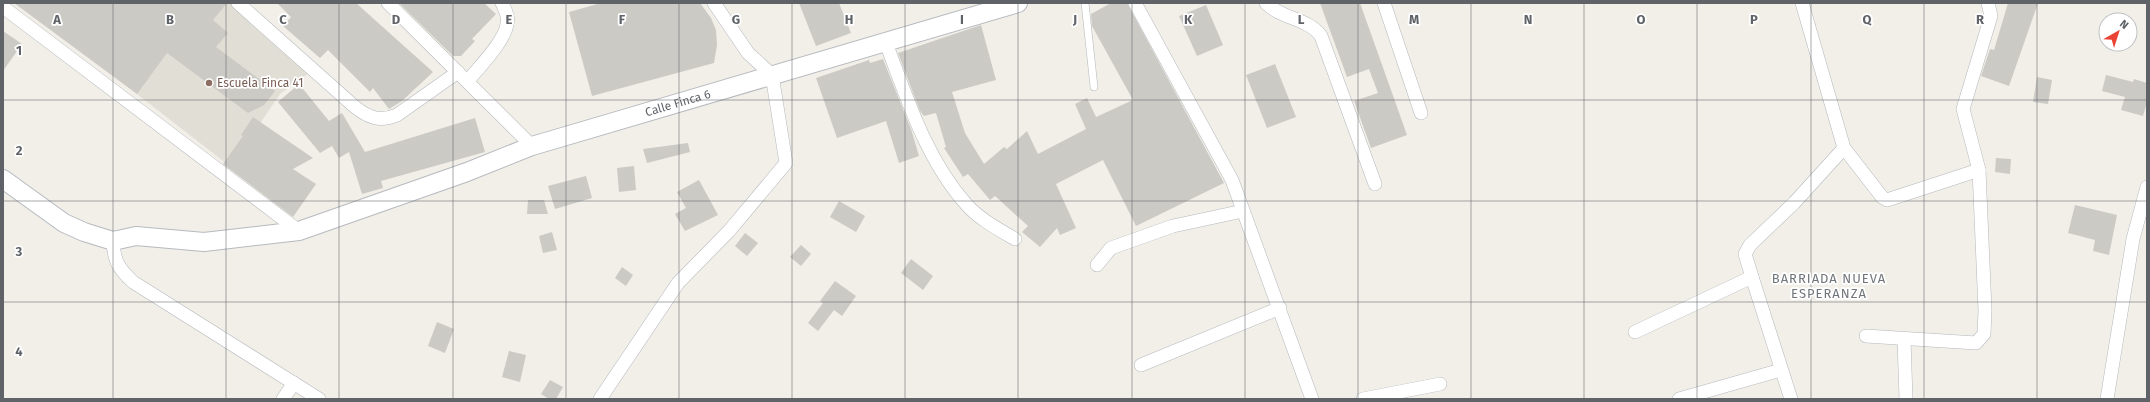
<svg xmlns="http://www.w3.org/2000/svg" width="2150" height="402" font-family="'Fira Sans',sans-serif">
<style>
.education{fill:#e1ded6}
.building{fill:#cccac5}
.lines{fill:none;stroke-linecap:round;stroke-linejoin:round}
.lane-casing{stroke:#b5b8bc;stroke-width:8}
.street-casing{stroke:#b5b8bc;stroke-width:14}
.secondary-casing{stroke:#b6babf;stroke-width:20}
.lane{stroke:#fff;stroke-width:7}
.street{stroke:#fff;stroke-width:13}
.secondary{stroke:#fff;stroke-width:18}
.grid{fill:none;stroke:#5f6368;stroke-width:1;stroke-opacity:0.55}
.education-dot{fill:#8d6e63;stroke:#fff;stroke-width:1.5}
.labels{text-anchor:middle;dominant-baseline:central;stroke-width:3.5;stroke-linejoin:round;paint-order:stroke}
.education-label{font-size:12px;fill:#785e54;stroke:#fff;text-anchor:start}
.street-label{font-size:12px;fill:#5f6368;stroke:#fff}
.neighbourhood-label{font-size:13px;letter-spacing:1px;fill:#70757a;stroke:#fff}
.grid-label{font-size:13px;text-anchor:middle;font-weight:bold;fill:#5f6368;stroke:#fff;stroke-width:3.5;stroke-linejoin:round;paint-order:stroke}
</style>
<rect width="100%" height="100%" fill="#f1efe8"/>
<path class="education" d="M42,3H240L309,73L280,94L232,165L227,164L137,94L41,14Z"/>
<g class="building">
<path d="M14,3H227L213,20L228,33L216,47L275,91L264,105L248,113L167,53L137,94Z"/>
<path d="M277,3H356L433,72L402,101L389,109L373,88L370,92L328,50L320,58L283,26L291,17Z"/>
<path d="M399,3H484L496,14L472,39L475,41L461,56H453Z"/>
<path d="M601,3H700L711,18L716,30L717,45L714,63L592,96L569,12Z"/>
<path d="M799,3H839L851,33L816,46Z"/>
<path d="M1111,3H1127L1224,183L1136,226L1103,160L1056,184L1076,228L1060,235L1057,228L1040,247L1022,232L1028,226L995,196L990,200L968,174L963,177L944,148L946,147L936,113L924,116L920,111L898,53L981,25L996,80L952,92L965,133L984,164L1004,147L1007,149L1027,131L1038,154L1086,129L1075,104L1087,98L1096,117L1133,100L1092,26L1091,14Z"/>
<path d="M1320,3H1360L1407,135L1371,148L1354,101L1378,93L1369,69L1347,77Z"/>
<path d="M2008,3H2038L2009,86L1981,76L1990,49L1994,50Z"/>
<path d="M1206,5L1223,45L1197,56L1179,16Z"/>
<path d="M3,31L22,44L3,71Z"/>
<path d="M883,59L911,129L919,156L899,163L886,121L837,138L816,78L869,60L870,63Z"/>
<path d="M1275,64L1296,117L1267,128L1246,75Z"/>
<path d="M2106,75L2133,82L2134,79L2147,83V102L2143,116L2121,110L2125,97L2102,91Z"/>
<path d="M2037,77L2052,80L2048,104L2033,102Z"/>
<path d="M299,84L329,121L342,113L365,152L475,118L485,152L381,181L383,188L362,194L349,152L339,158L332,146L320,153L278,102Z"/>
<path d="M253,117L313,158L293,169L316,184L293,217L223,164L243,136L241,135Z"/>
<path d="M688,143L690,152L647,163L643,149Z"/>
<path d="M1996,158L2011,159L2010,174L1995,172Z"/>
<path d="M634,166L636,190L619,192L617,168Z"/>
<path d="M586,176L592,198L555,209L548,186Z"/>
<path d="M699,180L718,215L685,231L675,214L686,208L677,192Z"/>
<path d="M528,200H544L548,214H527Z"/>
<path d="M839,201L865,216L856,232L830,217Z"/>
<path d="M2075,205L2117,215L2109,255L2093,251L2095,240L2068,233Z"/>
<path d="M552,232L557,250L543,253L539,236Z"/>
<path d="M745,233L758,243L747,256L735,246Z"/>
<path d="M801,245L811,254L801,266L790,257Z"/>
<path d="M911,259L933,276L923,290L901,273Z"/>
<path d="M622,267L633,275L626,286L615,278Z"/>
<path d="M835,281L856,296L842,316L834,310L818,331L808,323L823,303L820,301Z"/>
<path d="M437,322L454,329L445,353L428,346Z"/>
<path d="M509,351L526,355L520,382L502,377Z"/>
<path d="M550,380L563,387L556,399H549L541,394Z"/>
</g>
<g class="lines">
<g class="lane-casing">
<path id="lane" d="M1085,3L1094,87"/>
</g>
<g class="street-casing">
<g id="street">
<path d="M238,3L355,107C369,118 380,122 397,115L458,72"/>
<path d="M388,3L532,146"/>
<path d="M1135,3L1232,180L1312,399"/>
<path d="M1266,3C1281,19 1308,18 1321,36L1375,184"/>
<path d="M1384,3L1421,113"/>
<path d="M3,7L299,231"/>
<path d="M886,43C907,98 926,159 966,204C979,219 998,229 1015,239"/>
<path d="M468,81C479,67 505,41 507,24C509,16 505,10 502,3"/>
<path d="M1844,148L1882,197L1887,200L1979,170"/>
<path d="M113,241C114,261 118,268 133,282L319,399"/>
<path d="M1097,265L1111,248L1173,226L1243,211"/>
<path d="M1752,277L1791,399"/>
<path d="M1635,332L1752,277L1745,254L1750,245L1794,203L1844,148L1802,3"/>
<path d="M1866,336L1976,343L1984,334L1985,310L1979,170L1963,109L1991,16L1988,3"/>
<path d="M1904,339L1906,399"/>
<path d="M1141,365L1280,308"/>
<path d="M283,399L294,383"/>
<path d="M600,399L678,283L729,231L786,163L772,75L748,53L714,3"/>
<path d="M1363,399L1440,384"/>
<path d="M1679,399L1781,370"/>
<path d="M2107,399L2133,239L2147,187"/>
</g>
</g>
<g class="secondary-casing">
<g id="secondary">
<path id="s1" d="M3,179L64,223L84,232L113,241L136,236L204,242L299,231L467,172L532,146L1018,3"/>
</g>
</g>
<use href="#lane" class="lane"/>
<use href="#street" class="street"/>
<use href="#secondary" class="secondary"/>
</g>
<path class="grid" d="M113,3V399M226,3V399M339,3V399M453,3V399M566,3V399M679,3V399M792,3V399M905,3V399M1018,3V399M1132,3V399M1245,3V399M1358,3V399M1471,3V399M1584,3V399M1697,3V399M1811,3V399M1924,3V399M2037,3V399M3,100H2147M3,201H2147M3,302H2147"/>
<circle class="education-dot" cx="209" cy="83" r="4"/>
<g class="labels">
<g class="education-label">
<text x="217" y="83">Escuela Finca 41</text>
</g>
<g class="street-label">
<text stroke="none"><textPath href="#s1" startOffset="715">Calle Finca 6</textPath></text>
</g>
<g class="neighbourhood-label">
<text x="1829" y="278">BARRIADA NUEVA<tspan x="1829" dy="15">ESPERANZA</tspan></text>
</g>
</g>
<g class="grid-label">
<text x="57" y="24">A</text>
<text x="170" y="24">B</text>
<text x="283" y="24">C</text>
<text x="396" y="24">D</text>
<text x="509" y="24">E</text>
<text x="622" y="24">F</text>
<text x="736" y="24">G</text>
<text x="849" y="24">H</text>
<text x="962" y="24">I</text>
<text x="1075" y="24">J</text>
<text x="1188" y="24">K</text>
<text x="1301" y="24">L</text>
<text x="1414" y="24">M</text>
<text x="1528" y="24">N</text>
<text x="1641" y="24">O</text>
<text x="1754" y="24">P</text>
<text x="1867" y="24">Q</text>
<text x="1980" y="24">R</text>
<text x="19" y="55">1</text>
<text x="19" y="155">2</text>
<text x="19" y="256">3</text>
<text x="19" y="356">4</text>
</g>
<rect width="2150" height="402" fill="none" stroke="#5f6368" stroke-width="8"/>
<g transform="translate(2118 32) rotate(39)"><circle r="19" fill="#ffffff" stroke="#bfc1c3"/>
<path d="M0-3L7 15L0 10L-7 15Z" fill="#ea4335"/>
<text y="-6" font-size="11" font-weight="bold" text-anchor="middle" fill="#5f6368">N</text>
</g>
</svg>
